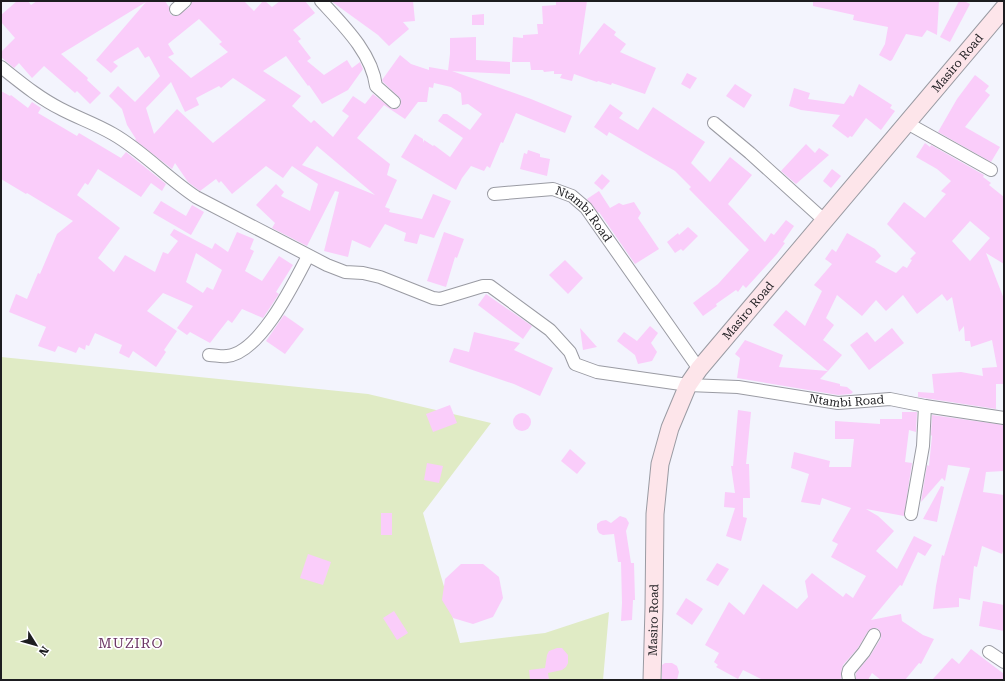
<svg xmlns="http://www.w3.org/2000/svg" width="1005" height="681" font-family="'Roboto Serif',serif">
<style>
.green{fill:#e0ebc5}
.building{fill:#facdfa;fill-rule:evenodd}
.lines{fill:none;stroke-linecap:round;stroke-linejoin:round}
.minor-casing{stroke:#9a9ba3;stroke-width:14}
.secondary-casing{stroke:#9a9ba3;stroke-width:19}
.minor{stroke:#fff;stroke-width:12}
.secondary{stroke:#fde5ea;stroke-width:17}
.labels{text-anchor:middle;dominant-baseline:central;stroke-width:3.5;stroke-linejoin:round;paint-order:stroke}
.street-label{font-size:12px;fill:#1d1d20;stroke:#fff}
.quarter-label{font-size:14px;letter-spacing:1px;fill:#6d3766;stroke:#fff}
</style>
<rect width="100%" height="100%" fill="#f3f4fd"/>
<path class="green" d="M1,357L368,394L491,423L423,513L460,643L545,633L609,612L603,680H1Z"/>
<g class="building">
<path d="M17,1H28L31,5L37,1H165L169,7L170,14L173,16H177L190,7L192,1H244L254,11L263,1H265L272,7L280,1H305L315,13L293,30L301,39L298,41L311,58L307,61L324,75L347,60L352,68L360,62L363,69L348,90L322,104L309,85L308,86L286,56L263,71L301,96L292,106L311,123L314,120L333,137L349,116L342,111L353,96L365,104L373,94L392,109H397L400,107L401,99L383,82L382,80L400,55L411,64L429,70V67L452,71L531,99L572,116L565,133L516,113L503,143L501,142L490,168L487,166L484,171L471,166L462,178L456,190L401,157L415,134L423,139V143L424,140L433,146L434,145L450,157L463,138L438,121L443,114H447L470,130L482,114L468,104L462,105L461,93L451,87L434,83L433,88L429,87L427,102H418L405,119L384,105L357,138L390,164L387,175L397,180L385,207L390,209L389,212L422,219L433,194L451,201L434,238L420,234L417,244L404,241L406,233L385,224L370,248L352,240L348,257L324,251L339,192L335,191L307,246L272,228L275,223L256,205L276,184L284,192L281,196L310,211L318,184L292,166L283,178L266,166L232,194L221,181L219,183L216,179L200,191L188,182L175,163L172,169L135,140L136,139L127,125L122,109L109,96L118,86L135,102L160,76L149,56L145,58L138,47L113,62L118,66L111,73L96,60L146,2L61,54L88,78L87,80L101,93L90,104L77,91L75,93L44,66L32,78L19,63L14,68L1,57V52L15,38L1,22V15ZM199,19L222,42L219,44L228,52L191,78L168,57L174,54L168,44ZM233,78L266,100L213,143L177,109L154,134L146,108L171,82L185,112L199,105L196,98L219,86L221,88ZM317,146L375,195L302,165Z"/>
<path d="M331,1H413L415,21L403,22L409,29L389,46L378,35Z"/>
<path d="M556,1H587L579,55L604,23L616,32L614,35L626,44L620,52L656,68L645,94L612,83L611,85L598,81L597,82L574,74L572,81L560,78L562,74H554V71L544,72L543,70H531L530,62H512L513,37L523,38V35L538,34L537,24H543L542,6L556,5Z"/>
<path d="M813,1H939L937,35L927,30L922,37L906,34L892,60L890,61L879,55L885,44L888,27L853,20L854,15L813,6Z"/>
<path d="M959,1H964L970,4L950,42L940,37Z"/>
<path d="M484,14V25H472V15Z"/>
<path d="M476,37V60L510,62V74L448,71L450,54V38Z"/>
<path d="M687,73L697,78L690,89L681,84Z"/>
<path d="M975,75L989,86L985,91L990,95L965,127L1000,147L991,162L938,132L957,99Z"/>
<path d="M735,84L752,95L744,108L726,96Z"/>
<path d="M859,84L892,105L890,108L895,111L881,130L866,118L852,137L850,136L848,138L832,126L840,115L801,110L789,106L794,88L810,93L808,99L844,104L850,95L853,97Z"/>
<path d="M1,91L10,96L11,95L28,108L32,102L41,108L38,113L77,136L79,133L121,158L126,152L166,184L162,191L151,183L141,197L98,169L88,185L85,183L77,195L120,228L98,258L114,272L125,255L155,272L163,252L168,254L178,241L170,235L174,229L212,249L215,243L228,252L237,232L254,239L250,249L254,251L245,271L262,281L279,256L293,265L276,292L279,294L263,318L242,309L232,323L228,320L210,343L190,332L187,335L177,328L193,306L163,293L147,311L177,331L164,350L166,352L156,367L133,351L129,358L119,353L122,345L95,333L89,346L86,345L85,350L79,347L76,353L58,346L55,352L38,346L46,327L9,312L16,294L27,299L38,273L40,274L57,234L73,221L27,193L26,194L1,179ZM196,253L222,270L213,290L207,287L203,293L186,282Z"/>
<path d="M610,104L623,113L619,118L638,130L653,107L705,142L691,163L710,182L730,157L752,175L728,204L765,242L771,233L774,235L786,220L794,226L783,242L785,243L777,254L746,288L743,285L738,292L736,290L716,304L717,306L703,316L693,303L718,284L749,250L689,189L691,187L675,171L609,132L607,136L594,127Z"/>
<path d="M925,143L930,147L931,145L984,175L983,177L991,183L989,185L1004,197V264L986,253L1004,299V384H996V409L918,397V392L934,393L932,374L961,372L983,376L982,368L997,367L992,340L971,347L970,341H965L964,326L959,332L952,297L947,301L942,294L917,314L903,295L886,311L876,300L862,316L837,295L826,318L834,325L823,340L842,355L828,371L773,325L786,310L805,326L822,291L814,285L832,264L825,259L832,249L836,252L847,233L875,249L881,256L875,262L896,273L903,266L907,268L912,260L910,259L916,253L887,224L904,202L925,218L946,194L941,191L951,181L937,169L916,157ZM970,221L990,238L970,261L952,241Z"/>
<path d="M806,144L815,153L819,148L829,155L796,184L781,171Z"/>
<path d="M528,150L540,154V157L550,159L547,176L520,169L524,153L527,154Z"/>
<path d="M832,169L841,176L831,188L823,181Z"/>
<path d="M602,174L610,181L602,190L594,183Z"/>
<path d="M599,191L610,208L619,203L623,205L634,202L641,213L638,218L659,249L635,264L599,212L598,213L587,199Z"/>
<path d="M161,201L186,216L192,205L204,212L191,235L153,213Z"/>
<path d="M688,227L698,236L683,251L681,249L675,253L667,242L678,233L679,235Z"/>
<path d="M444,232L464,239L457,258L455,257L446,287L427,281Z"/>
<path d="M565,260L583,278L568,294L549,275Z"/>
<path d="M486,294L532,326L523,339L478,305Z"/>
<path d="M284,315L304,329L285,354L266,341Z"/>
<path d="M650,326L658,333L651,343L657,352L652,361L638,364L635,355L617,341L624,332L637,341Z"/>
<path d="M580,328L597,347L583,350Z"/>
<path d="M892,328L904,343L869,370L850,345L867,332L875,342Z"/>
<path d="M474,332L520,343L514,350L553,368L540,396L514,384L449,362L454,348L469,352Z"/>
<path d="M745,340L783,355L779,367L828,371L820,379L840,384V386L847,387L853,392L851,394L838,395L737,378L740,358L735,354Z"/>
<path d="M450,405L457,423L433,432L426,414Z"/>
<path d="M738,410L751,412L746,464H749L750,498H743V517L747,518L741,541L726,536L735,508L724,507L725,492L735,493L731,466H733Z"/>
<path d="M902,412H917L916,432L909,430L905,462L912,463L904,516L866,509L878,516L894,531L876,551L897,569L914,536L932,545L925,556L918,552L902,586L900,585L871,620L901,614L902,621L923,635L934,639L921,664L919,663L905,680H881L872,673L868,680H856V673L870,656L881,638L880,631L877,628H874L868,631L858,648L843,665L841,672V680H763L743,670L738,679L716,667L718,665L714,662L719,653L705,645L729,602L744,615L763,584L797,609L808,597L805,581L812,573L843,597L846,593L853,598L866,576L831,557L838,544L832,541L851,508L822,498L820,505L801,502L809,474L791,468L794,452L830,461L829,467H851L854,439H835V421L880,424V419H902Z"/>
<circle cx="522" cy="422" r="9"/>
<path d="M932,415L1004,425V471L986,472L983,492L1004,495V548L1002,554L982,546L977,567L974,566L970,600L959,598V607L933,609L936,586L942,555L944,556L970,468L948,465L945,481L942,478L921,502L927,465L929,466L932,436L931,435Z"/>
<path d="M570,449L586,463L577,474L561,461Z"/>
<path d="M427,463L443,466L439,483L424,480Z"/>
<path d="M941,486L944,487L937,522L923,519Z"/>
<rect x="381" y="513" width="11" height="22"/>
<path d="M620,516L626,518L629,523L626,531L631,563H634L635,600H633L632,620L621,621L622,603L621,562H618L614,534L603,535L599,533L597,529V524L601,521L606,520L611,523Z"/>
<path d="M308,554L331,562L323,585L300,578Z"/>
<path d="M717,563L729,569L718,586L706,580Z"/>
<path d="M461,564H483L499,577L503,598L493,617L473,624L453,618L442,600L445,579Z"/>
<path d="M686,598L703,609L692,625L676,614Z"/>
<path d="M983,601L1004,605V631L979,626Z"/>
<path d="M394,611L408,633L397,640L383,618Z"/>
<path d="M557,648H562L568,655V663L566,667L562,670L548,673L549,680H530L529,670L545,668L547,655L549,651Z"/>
<path d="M971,649L1004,674V680H932L952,658L959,664Z"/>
<path d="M665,663H672L677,666L679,672L677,680H662V665Z"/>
</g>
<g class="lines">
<g class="minor-casing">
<g id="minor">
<path d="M321,1C343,25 372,53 376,86L394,102"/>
<path d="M176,9L185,1"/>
<path id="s1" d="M1,67C20,82 39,98 61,109C78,118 96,124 113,134C143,151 167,178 196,197L327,265L345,272L363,273L380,277L433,298L440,299L483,286H490L550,330L570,352L575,364L597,372L688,385L738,387L838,403L890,399L925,406L1004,418"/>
<path d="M714,123L750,153L825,221"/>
<path d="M907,123L991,170"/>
<path id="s2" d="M494,194L553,189L572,196L586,208L699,369"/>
<path d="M209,355C215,355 221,357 227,356C260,353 294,283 308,256"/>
<path d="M911,514L923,446L925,406"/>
<path d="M989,652L1004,662"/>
<path d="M849,680L848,674L849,670L864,652L874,635"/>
</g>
</g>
<g class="secondary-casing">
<g id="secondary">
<path id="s3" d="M652,680L654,608L655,514L660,464L670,428L688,385L699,369L1004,8"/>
</g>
</g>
<use href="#minor" class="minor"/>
<use href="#secondary" class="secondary"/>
</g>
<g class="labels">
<g class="street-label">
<text stroke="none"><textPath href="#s3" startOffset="720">Masiro Road</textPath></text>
<text stroke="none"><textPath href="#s2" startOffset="100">Ntambi Road</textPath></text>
<text stroke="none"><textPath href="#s3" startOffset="396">Masiro Road</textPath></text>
<text stroke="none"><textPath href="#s1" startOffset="946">Ntambi Road</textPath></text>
<text stroke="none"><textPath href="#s3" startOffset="60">Masiro Road</textPath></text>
</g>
<g class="quarter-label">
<text x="131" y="643">MUZIRO</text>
</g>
</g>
<rect width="1005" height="681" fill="none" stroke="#1d1d20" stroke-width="4"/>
<g transform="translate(36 645) rotate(127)" stroke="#ffffff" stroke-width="3" paint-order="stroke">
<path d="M0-3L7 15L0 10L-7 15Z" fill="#1d1d20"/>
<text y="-6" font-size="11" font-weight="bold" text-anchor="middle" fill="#1d1d20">N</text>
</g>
</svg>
